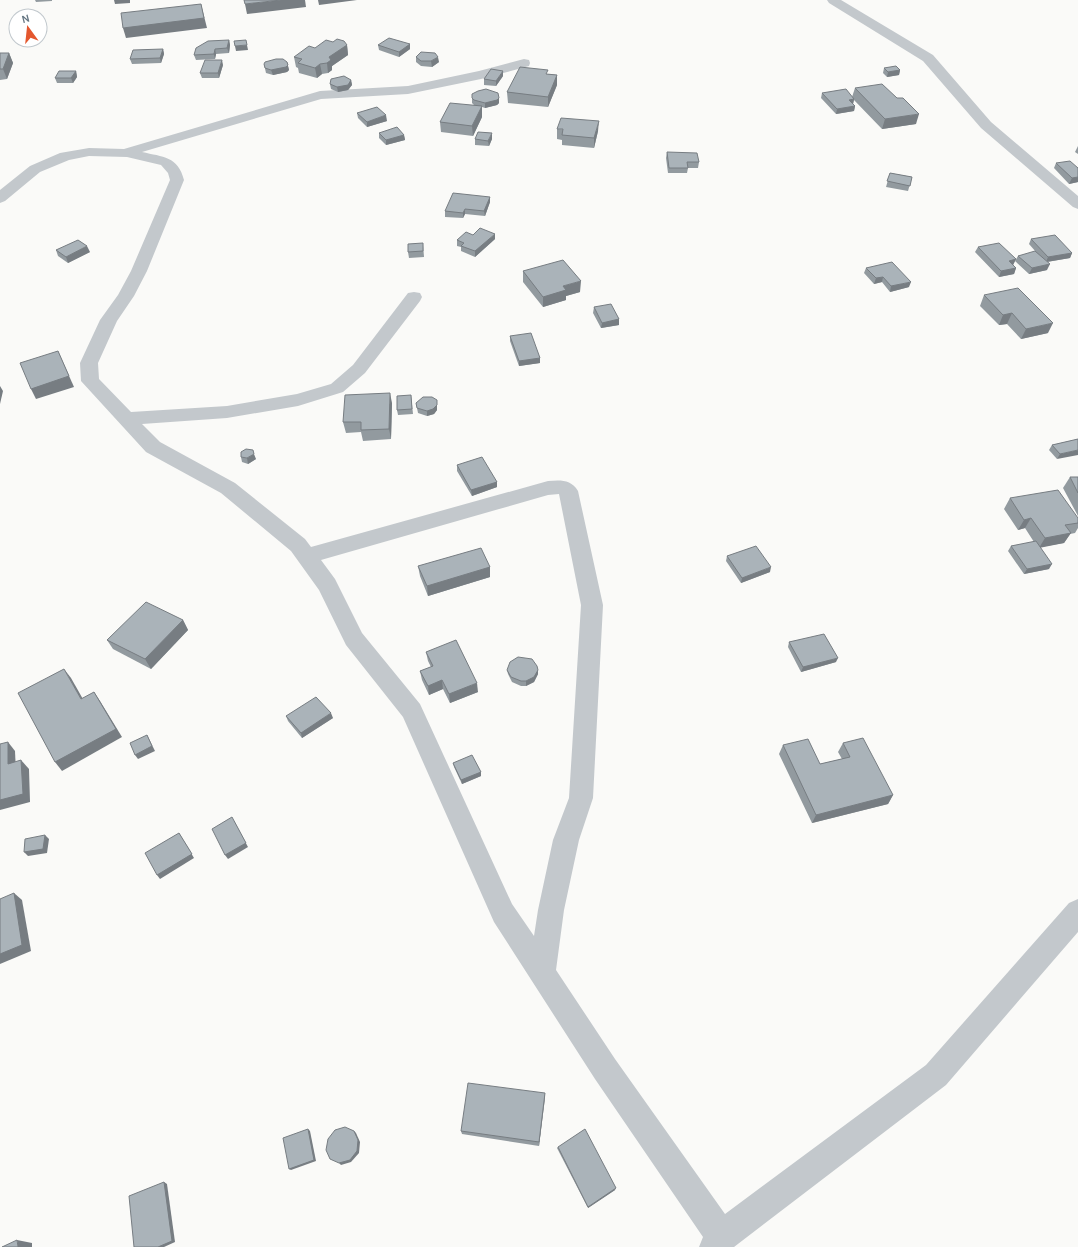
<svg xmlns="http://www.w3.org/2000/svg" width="1078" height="1247" font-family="Karla,sans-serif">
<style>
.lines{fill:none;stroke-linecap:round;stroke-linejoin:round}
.street{fill:#c3c8cc;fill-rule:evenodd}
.wall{fill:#929a9f}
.shaded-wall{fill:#777d82}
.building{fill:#aab3b9;stroke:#777d82}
</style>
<rect width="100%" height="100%" fill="#fafaf8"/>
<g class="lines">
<g class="street">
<path d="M827,0H841L933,55L991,122L1078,196V209L1073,207L981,128L923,61L829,3Z"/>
<path d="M524,59L529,60L530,63L529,66L481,79L408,94L321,99L142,152C163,157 178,156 184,180L147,271L134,296L117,321L98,363L99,379L131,412L227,406L297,394L331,384L353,365L408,293L414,292L420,293L422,297L420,301L365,373L343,392L298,406L227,418L142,424L160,442L235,483L305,539L311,547L548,481C560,480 571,479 578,491L603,605L593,798L579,840L564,910L556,970L615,1059L725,1214L926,1065L1069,903L1078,899V932L946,1085L734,1247H699L703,1237L595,1079L494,922L403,717L346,645L319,590L291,551L221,493L146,452L81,381L80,363L100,320L118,295L131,271L170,180L168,173L161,165L127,157L89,156L69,160L40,172L5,201L0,203V190L30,166L60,153L89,148L124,149L320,91L408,86L479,71ZM559,494L581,605L569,798L553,840L538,910L534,936L512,904L420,704L362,633L335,579L321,560L548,495Z"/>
</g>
</g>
<g class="wall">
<path d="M35,0H52V1L36,2Z"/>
<path d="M229,40L230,45L229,53L216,54L215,59L196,60L194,55Z"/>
<path d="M410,44V49L399,57L379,50L378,45Z"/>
<path d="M347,45L348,55L332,66V70L328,73L322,74L317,78L299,73L298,68L296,67L294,57L315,48Z"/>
<path d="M163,49L164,54L161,63L132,64L130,59Z"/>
<path d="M0,53H9L13,63L7,79L0,80Z"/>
<path d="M416,57L439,62L432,67L421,66L416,62Z"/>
<path d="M287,62L289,70L287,72L273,75L266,73L264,64Z"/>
<path d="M223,65L219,78H202L200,73Z"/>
<path d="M884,68L900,70L899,75L887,77L883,73Z"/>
<path d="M76,71L77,77L73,83H57L55,78Z"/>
<path d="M548,74L557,75V85L548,107L508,103L507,92Z"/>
<path d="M503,76L496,86L484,85V79Z"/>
<path d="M351,80L352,85L348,90L338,92L331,89L330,84Z"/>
<path d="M855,88L897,98L916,124L882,129L854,100L853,104L855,106L854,111L836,114L821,98L822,93L852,97Z"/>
<path d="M472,98L499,103L497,105L485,108L482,107V117L473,136L441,132L440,122L474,105L472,103Z"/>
<path d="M357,113L387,121L367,127L358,118Z"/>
<path d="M557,129L598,131L594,148L562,145V140L557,139Z"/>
<path d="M379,133L404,135L405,140L386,145L379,138Z"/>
<path d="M475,139H492L489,146L475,145Z"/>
<path d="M1078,146V154L1075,152Z"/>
<path d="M667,152L699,162L698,168H688L687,173H668L666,158Z"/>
<path d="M1056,163L1078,168V182L1069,184L1054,168Z"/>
<path d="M890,173L912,177L908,191L886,187Z"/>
<path d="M490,197V202L485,216L465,214L463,218L445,217V211Z"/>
<path d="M473,235L495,239L475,257L461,251V247L457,246V240Z"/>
<path d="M1031,239L1072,253L1070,258L1047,262V270L1029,274L1015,261L1018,256L1036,252L1029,244Z"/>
<path d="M423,243L424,257L409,258L408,252Z"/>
<path d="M978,247L1016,259L1013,265L1016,268L1014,274L999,277L975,252Z"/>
<path d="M56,250L90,252L68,263L58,256Z"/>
<path d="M866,268L909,287L890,292L882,282L874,284L864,273Z"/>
<path d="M523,271L580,292L566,296V300L543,307L523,282Z"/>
<path d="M984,295L1048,333L1021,339L1007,324L999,325L980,306Z"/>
<path d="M594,307L619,319V325L601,328L593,313Z"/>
<path d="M510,336L540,358V363L519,366L510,341Z"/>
<path d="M411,395L413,414L398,415L397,410Z"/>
<path d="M392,403L391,439L363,441L361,432L346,433L343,422Z"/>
<path d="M416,403L437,406V410L434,414L427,416L418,413Z"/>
<path d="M1078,439L1057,459L1049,450L1052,445Z"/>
<path d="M241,457L256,459L248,464L242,462Z"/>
<path d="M457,465L497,482V487L472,496L457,471Z"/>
<path d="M1070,477H1078V516L1063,488Z"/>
<path d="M1010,498L1078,518V528L1075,533L1070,534L1064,543L1040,547L1049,569L1024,574L1008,551L1011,546L1034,542L1025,528L1018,530L1004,509Z"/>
<path d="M727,556L770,572L741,583L726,561Z"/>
<path d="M418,566L490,567V577L428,596L420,576Z"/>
<path d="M183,620L188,630L151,669L113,649L107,640Z"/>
<path d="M789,642L836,662L801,672L788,647Z"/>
<path d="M426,652L478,692L450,703L443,689L429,695L422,680L420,671L431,667L428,661Z"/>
<path d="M507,670H538V674L534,682L526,686H521L512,682L508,674Z"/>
<path d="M286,716L333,718L302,738L288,721Z"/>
<path d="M843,743L893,795L888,804L812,823L779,754L783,745L820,764L842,759L838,752Z"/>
<path d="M453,763L481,772V776L462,784L454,767Z"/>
<path d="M545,1093L539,1146L462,1134L461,1131Z"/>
<path d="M558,1147L615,1190L588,1208L557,1148Z"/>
</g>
<g class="shaded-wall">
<path d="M114,0H130V3L115,4Z"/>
<path d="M281,0H305L306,7L247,14L245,4Z"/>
<path d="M318,0H357L319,5Z"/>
<path d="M201,4L207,28L126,38L123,28Z"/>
<path d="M229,40L230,45L229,53L227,48Z"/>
<path d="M410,44V49L399,57V52Z"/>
<path d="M247,45L248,50L236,51L235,46Z"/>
<path d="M347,45L348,55L332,66V70L328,73L327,63L329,57Z"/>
<path d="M163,49L164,54L161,63L160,58Z"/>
<path d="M215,49L216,54L215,59L214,54Z"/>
<path d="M9,53L13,63L7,79L3,69Z"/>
<path d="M438,57L439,62L432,67L431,61Z"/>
<path d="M222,60L223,65L219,78L218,73Z"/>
<path d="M287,62L289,70L287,72L273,75L271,70Z"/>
<path d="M320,64L322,74L317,78L315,68Z"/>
<path d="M900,70L899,75L887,77L888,72Z"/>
<path d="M76,71L77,77L73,83L71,78Z"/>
<path d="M503,71V76L496,86V81Z"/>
<path d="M557,75V85L548,107V97Z"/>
<path d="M351,80L352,85L348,90L338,92L337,87Z"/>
<path d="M499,98V103L497,105L485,108V103Z"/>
<path d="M854,99L853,104L849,100Z"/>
<path d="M482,106V117L473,136L472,126Z"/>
<path d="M855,106L854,111L836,114L837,109Z"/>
<path d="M919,114L916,124L882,129L885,119Z"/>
<path d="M386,115L387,121L367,127V122Z"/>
<path d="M599,121L598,131L594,148V138Z"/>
<path d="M492,133V139L489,146L488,141Z"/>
<path d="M404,135L405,140L386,145V140Z"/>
<path d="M1078,177V182L1069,184L1072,178Z"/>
<path d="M490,197V202L485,216L484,211Z"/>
<path d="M465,209V214L463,218V213Z"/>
<path d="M495,234V239L475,257V251Z"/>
<path d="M87,246L90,252L68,263L66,257Z"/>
<path d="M1072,253L1070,258L1046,262L1048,257Z"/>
<path d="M1016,259L1013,265L1007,266L1009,261Z"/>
<path d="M1050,264L1047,270L1029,274L1032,268Z"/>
<path d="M1016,268L1014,274L999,277L1001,271Z"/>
<path d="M883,277L882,282L874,284L876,278Z"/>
<path d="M581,281L580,292L566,296V300L543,307V297L563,286Z"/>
<path d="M911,282L909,287L890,292L891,286Z"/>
<path d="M1012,313L1007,324L999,325L1003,315Z"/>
<path d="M619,319V325L601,328L602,323Z"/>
<path d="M1053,323L1048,333L1021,339L1026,329Z"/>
<path d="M58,351L74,387L36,399L31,389Z"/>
<path d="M540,358V363L519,366V361Z"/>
<path d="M0,386L3,391L0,404Z"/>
<path d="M390,393L392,403L391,439L389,429Z"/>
<path d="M437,400V410L434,414L427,416V411Z"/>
<path d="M1078,450V455L1057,459L1060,454Z"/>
<path d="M254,454L256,459L248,464L247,458Z"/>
<path d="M497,482V487L472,496L471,490Z"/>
<path d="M1031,518L1025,528L1018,530L1024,520Z"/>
<path d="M1071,533L1064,543L1039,548L1045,538Z"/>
<path d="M1052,564L1049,569L1024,574L1027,569Z"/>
<path d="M490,567V577L428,596L427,586Z"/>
<path d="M771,567L770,572L741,583L742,578Z"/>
<path d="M183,620L188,630L151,669L145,659Z"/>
<path d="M838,658L836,662L801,672L803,667Z"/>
<path d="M64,669L71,678L88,708L81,699Z"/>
<path d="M538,670V674L534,682L526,686V681Z"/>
<path d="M442,680L443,689L429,695L428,686Z"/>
<path d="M477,683L478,692L450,703L449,694Z"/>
<path d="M94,692L100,701L122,737L62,771L55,762Z"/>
<path d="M331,713L333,718L302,738L301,733Z"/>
<path d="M147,735L155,751L138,759L135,755Z"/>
<path d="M8,742L15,751L16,772L8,764Z"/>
<path d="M21,760L29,769L30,802L0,810V800Z"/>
<path d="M481,772V776L462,784L461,780Z"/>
<path d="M893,795L888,804L812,823L816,815Z"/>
<path d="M234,821L248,847L228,859L225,855Z"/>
<path d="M179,833L194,858L160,879L157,875Z"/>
<path d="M45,835L49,839L47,853L28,856L24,852Z"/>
<path d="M14,893L22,900L31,951L0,964V954Z"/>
<path d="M545,1093V1098L539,1146V1142Z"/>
<path d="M308,1129L310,1131L316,1161L291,1170L289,1169Z"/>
<path d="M354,1131L356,1133L360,1142L359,1153L351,1162L341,1165L339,1163Z"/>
<path d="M164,1182L167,1184L175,1242L164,1247H158Z"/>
<path d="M616,1188L615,1190L588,1208V1207Z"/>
<path d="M17,1240L32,1243V1247H18Z"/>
</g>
<g class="building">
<path d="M244,0H281L245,4Z"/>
<path d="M201,4L204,18L123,28L121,13Z"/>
<path d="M389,38L410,44L399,52L378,45Z"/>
<path d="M337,39L344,41L347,45L329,57L331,60L327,63L320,64L315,68L298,63L302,59L294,57L309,46L315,48L326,40L333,42Z"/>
<path d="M229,40L227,48L215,49L214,54L194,55L196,48L208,41Z"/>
<path d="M246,40L247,45L235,46L234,41Z"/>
<path d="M163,49L160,58L130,59L133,50Z"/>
<path d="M421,52L435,53L438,57L431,61H421L416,57Z"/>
<path d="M0,53H9L3,69H0Z"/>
<path d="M276,59H283L287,62L288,65L286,67L271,70L265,68L264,64L265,62Z"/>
<path d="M205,60H222L218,73H200Z"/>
<path d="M896,66L900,70L888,72L884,68Z"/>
<path d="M520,67L548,70L546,74L557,75L548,97L507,92Z"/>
<path d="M491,69L503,71L496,81L484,79Z"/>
<path d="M59,71H76L71,78H55Z"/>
<path d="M344,76L351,80L348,85L337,87L330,84L331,79Z"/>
<path d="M882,84L897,98H903L919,114L885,119L855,88Z"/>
<path d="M486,89L498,93L499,98L497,100L485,103L474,100L472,98V94L478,91Z"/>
<path d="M846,89L854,99L849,100L855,106L837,109L822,93Z"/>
<path d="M450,103L482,106L472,126L440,122Z"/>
<path d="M377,107L386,115L367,122L357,113Z"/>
<path d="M561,118L599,121L594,138L562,135L563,129H557Z"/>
<path d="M397,127L404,135L386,140L379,133Z"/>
<path d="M478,132L492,133L488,141L475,139Z"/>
<path d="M667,152L697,153L699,162H687L688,168H669Z"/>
<path d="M1070,161L1078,168V177L1072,178L1056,163Z"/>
<path d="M890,173L912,177L910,186L887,181Z"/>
<path d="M453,193L490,197L484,211L465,209L463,213L445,211Z"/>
<path d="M480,228L495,234L475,251L461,246L464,243L457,240L466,232L473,235Z"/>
<path d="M1055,235L1072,253L1048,257L1031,239Z"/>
<path d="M78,240L87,246L66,257L56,250Z"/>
<path d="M423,243V251L408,252V244Z"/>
<path d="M999,243L1016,259L1009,261L1016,268L1001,271L978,247Z"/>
<path d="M1035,251L1050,264L1032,268L1018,256Z"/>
<path d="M563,260L581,281L563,286L566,290L543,297L523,271Z"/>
<path d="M892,262L911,282L891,286L883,277L876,278L866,268Z"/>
<path d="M1018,288L1053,323L1026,329L1012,313L1003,315L984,295Z"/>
<path d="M611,304L619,319L602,323L594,307Z"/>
<path d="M531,333L540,358L519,361L510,336Z"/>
<path d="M58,351L69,376L31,389L20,363Z"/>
<path d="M390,393L389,429L361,430V422H343L345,395Z"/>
<path d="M411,395L412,409L397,410V396Z"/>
<path d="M423,397H432L437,400V405L433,409L427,411L417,408L416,403Z"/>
<path d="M1078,439V450L1060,454L1052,445Z"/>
<path d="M246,449L253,450L254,454L247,458L241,457V452Z"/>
<path d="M482,457L497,482L471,490L457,465Z"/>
<path d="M1070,477H1078V493Z"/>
<path d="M1058,490L1078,518V523L1065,525L1071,533L1045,538L1031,518L1024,520L1010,498Z"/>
<path d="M1036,541L1052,564L1027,569L1011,546Z"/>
<path d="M756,546L771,567L742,578L727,556Z"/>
<path d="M481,548L490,567L427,586L418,566Z"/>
<path d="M146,602L183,620L145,659L107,640Z"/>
<path d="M824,634L838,658L803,667L789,642Z"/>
<path d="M456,640L477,683L449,694L442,680L428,686L420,671L433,666L426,652Z"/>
<path d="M518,657L532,659L537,666L538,670L534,677L526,681H521L511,677L507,670L510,662Z"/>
<path d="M64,669L81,699L94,692L116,729L55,762L18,693Z"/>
<path d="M316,697L331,713L301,733L286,716Z"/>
<path d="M147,735L152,746L135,755L130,743Z"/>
<path d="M863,738L893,795L816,815L783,745L808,739L820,764L850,757L843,743Z"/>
<path d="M8,742V764L21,760L23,794L0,800V744Z"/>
<path d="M472,755L481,772L461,780L453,763Z"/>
<path d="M232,817L246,843L225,855L212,829Z"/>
<path d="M179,833L192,854L157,875L145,853Z"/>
<path d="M45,835L43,849L24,852L25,839Z"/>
<path d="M14,893L22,945L0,954V899Z"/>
<path d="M468,1083L545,1093L539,1142L461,1131Z"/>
<path d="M345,1127L354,1131L358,1140L357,1151L350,1160L339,1163L330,1159L326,1150L328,1139L335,1130Z"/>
<path d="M308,1129L314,1160L289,1169L283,1138Z"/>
<path d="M585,1129L616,1188L588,1207L558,1147Z"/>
<path d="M164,1182L172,1241L158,1247H134L129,1196Z"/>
<path d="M17,1240L18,1247H2Z"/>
</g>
<g transform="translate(28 28) rotate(345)"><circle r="19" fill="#ffffff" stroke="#c1c8cd"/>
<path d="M0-3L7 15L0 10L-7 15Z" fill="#e4572e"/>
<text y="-6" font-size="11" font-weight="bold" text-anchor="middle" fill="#657683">N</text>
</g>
</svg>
